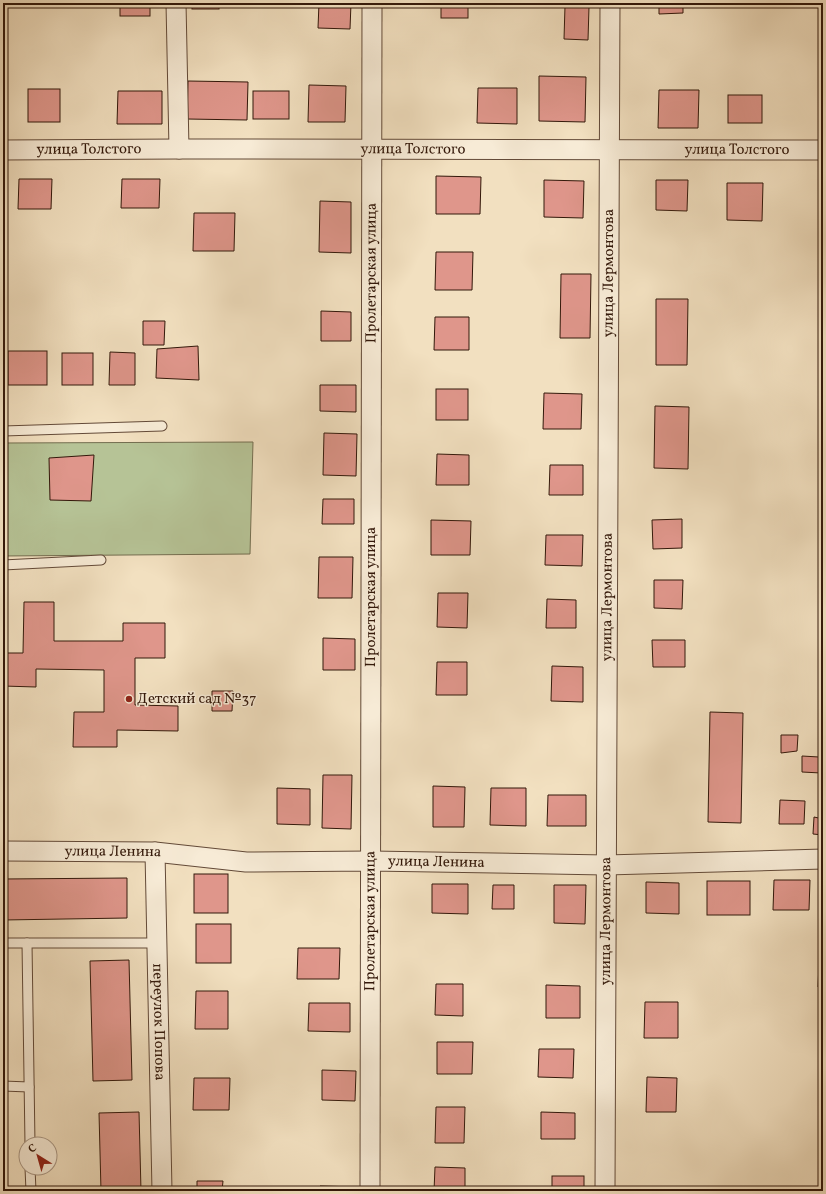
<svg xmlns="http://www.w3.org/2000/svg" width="826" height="1194" font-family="Vollkorn,serif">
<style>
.green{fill:#b6c396;stroke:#746e50}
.building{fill:#df968b;stroke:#33180a}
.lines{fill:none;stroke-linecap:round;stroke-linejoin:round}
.lane-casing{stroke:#634a38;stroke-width:11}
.street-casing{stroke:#634a38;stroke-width:21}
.lane{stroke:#f7ebd6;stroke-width:9}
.street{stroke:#f7ebd6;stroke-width:19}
.poi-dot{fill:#8f2418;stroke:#f7ebd6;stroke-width:1.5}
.labels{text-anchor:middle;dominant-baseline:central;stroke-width:3;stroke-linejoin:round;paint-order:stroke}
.street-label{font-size:15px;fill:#33180a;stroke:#f7ebd6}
.poi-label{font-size:15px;fill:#33180a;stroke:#f7ebd6;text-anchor:start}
</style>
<rect width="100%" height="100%" fill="#f2e0c0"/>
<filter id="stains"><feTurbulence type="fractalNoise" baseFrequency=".005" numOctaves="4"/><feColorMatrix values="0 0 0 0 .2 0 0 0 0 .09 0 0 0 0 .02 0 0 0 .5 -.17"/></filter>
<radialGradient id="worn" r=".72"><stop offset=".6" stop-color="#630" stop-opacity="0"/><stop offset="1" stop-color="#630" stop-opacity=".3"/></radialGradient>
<path class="green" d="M253,442L250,554L3,556V443Z"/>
<g class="building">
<rect x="120" y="3" width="30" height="13"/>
<rect x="192" y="3" width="27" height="6"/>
<path d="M319,3H351L350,29L318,28Z"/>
<rect x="441" y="3" width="27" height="15"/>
<path d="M659,3H683V13L659,14Z"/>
<path d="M565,6L589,7L588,40L564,39Z"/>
<path d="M539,76L586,77L585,122L539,121Z"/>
<path d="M188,81L248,82L247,120L187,119Z"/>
<path d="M309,85L346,86L345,122H308Z"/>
<path d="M478,88H517V124L477,123Z"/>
<rect x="28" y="89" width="32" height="33"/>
<path d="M659,90H699L698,128H658Z"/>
<path d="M118,91H162V124H117Z"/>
<rect x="253" y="91" width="36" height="28"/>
<rect x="728" y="95" width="34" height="28"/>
<path d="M436,176L481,177L480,214H436Z"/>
<path d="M19,179H52L51,209H18Z"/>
<path d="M122,179H160L159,208H121Z"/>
<path d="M544,180L584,181L583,218L544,217Z"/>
<path d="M656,180H688L687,211L656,210Z"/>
<path d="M727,183H763L762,221L727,220Z"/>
<path d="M320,201L351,202V253L319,252Z"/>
<path d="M194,213H235L234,251H193Z"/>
<path d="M436,252H473L472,290H435Z"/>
<path d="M561,274H591L590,338H560Z"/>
<path d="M656,299H688L687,365H656Z"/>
<path d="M321,311L351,312V341H321Z"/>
<path d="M435,317H469V350H434Z"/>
<path d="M143,321H165L164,345H143Z"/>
<path d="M198,346L199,380L156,378L157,349Z"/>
<rect x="8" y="351" width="39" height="34"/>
<path d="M110,352L135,353V385H109Z"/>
<rect x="62" y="353" width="31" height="32"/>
<path d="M320,385H356V412L320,411Z"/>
<rect x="436" y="389" width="32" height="31"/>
<path d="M544,393L582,394L581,429H543Z"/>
<path d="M655,406L689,407L688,469L654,468Z"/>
<path d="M324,433L357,434L356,476L323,475Z"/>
<path d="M437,454L469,455V485H436Z"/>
<path d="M94,455L91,501L50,500L49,458Z"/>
<path d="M550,465H583V495H549Z"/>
<path d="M323,499H354V524H322Z"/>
<path d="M682,519V548L653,549L652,520Z"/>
<path d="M431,520L471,521L470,555H431Z"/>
<path d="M546,535H583L582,566L545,565Z"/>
<path d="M319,557H353L352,598H318Z"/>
<path d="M654,580H683L682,609L654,608Z"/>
<path d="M438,593H468L467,628L437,627Z"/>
<path d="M547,599L576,600V628H546Z"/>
<path d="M24,602H54V641H123V623H165V658H135V705L178,706V731L117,730V747H73L74,712H104V670L36,669V687L3,686V653H23Z"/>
<path d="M323,638L355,639V670H323Z"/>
<path d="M652,640H685V667H653Z"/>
<path d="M437,662H467V695H436Z"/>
<path d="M552,666L583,667V702L551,701Z"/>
<path d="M212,691H233L232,711H212Z"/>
<path d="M710,712L743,713L741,823L708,822Z"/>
<path d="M781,735H798L797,751L781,753Z"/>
<path d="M802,756L819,757L821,773L802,772Z"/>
<path d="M323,775H352L351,829L322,828Z"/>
<path d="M433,786L465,787L464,827H433Z"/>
<path d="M277,788L310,789V825L277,824Z"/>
<path d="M491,788H526V826L490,825Z"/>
<path d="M548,795H586V826H547Z"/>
<path d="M780,800L805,801L804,824H779Z"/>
<path d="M814,817L823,819V835L813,834Z"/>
<rect x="194" y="874" width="34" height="39"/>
<path d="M127,878V918L3,920V879Z"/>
<path d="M774,880H810L809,910H773Z"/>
<rect x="707" y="881" width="43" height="34"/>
<path d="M646,882L679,883V914L646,913Z"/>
<path d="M432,884H468V914L432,913Z"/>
<path d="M493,885H514V909H492Z"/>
<path d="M554,885H586L585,924L554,923Z"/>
<path d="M822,888H823V987H818Z"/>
<rect x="196" y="924" width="35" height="39"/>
<path d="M298,948H340L339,979H297Z"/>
<path d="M129,960L132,1080L93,1081L90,961Z"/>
<path d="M436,984H463V1016L435,1015Z"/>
<path d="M546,985L580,986V1018H546Z"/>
<path d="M196,991H228V1029H195Z"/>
<path d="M645,1002H678V1038H644Z"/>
<path d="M309,1003H350V1032L308,1031Z"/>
<path d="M437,1042H473L472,1074H437Z"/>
<path d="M539,1049H574L573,1078L538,1077Z"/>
<path d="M322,1070L356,1071L355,1101L322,1100Z"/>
<path d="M647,1077L677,1078L676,1112H646Z"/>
<path d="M194,1078H230L229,1110H193Z"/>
<path d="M436,1107H465L464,1143H435Z"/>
<path d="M139,1112L141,1191H101L99,1113Z"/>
<path d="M541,1112L575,1113V1139H541Z"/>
<path d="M3,1113H5L7,1191H3Z"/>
<path d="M435,1167L465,1168V1191H434Z"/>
<rect x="552" y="1176" width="32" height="15"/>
<path d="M197,1181H223L222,1191H197Z"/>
<path d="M320,1186L358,1187V1191H320Z"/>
</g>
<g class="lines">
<g class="lane-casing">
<g id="lane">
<path d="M3,431L162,426"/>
<path d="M3,565L101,560"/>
<path d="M3,943H27"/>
<path d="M3,1086L29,1087"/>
<path d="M30,1144L27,943H157"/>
<path d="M30,1168L31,1191"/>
</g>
</g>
<g class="street-casing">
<g id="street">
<path d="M176,3L179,149"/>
<path id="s1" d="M3,150L179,149L823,150"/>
<path id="s2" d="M3,851L155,852L246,862L371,861L606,865L823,859"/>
<path id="s3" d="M155,852L162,1191"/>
<path id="s4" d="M370,1191L372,3"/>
<path id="s5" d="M605,1191L610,3"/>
</g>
</g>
<use href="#lane" class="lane"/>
<use href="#street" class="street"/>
</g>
<circle class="poi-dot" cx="129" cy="699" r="4"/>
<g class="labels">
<g class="street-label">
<text stroke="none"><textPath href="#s1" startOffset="410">улица Толстого</textPath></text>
<text stroke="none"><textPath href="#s1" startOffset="86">улица Толстого</textPath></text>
<text stroke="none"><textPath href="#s1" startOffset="734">улица Толстого</textPath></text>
<text stroke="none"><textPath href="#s4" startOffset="918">Пролетарская улица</textPath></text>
<text stroke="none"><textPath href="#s5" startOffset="918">улица Лермонтова</textPath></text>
<text stroke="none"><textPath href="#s4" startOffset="594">Пролетарская улица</textPath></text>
<text stroke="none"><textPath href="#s5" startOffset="594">улица Лермонтова</textPath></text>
<text stroke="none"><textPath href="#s2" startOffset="110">улица Ленина</textPath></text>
<text stroke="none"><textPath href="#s2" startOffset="434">улица Ленина</textPath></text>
<text stroke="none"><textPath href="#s4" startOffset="270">Пролетарская улица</textPath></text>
<text stroke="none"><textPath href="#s5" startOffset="270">улица Лермонтова</textPath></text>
<text stroke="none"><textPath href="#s3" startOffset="170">переулок Попова</textPath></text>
</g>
<g class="poi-label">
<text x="137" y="699">Детский сад №37</text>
</g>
</g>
<rect width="826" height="1194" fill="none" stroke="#f2e0c0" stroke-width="16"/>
<rect x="4" y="4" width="818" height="1186" fill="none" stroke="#33180a" stroke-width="2"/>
<rect x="8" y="8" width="810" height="1178" fill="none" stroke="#33180a"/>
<g transform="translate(38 1156) rotate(323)"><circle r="19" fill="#f7ebd6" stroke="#a99784"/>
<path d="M0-3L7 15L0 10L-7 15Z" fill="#8f2418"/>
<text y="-6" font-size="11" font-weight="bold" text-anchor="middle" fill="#33180a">С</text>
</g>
<rect width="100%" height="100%" filter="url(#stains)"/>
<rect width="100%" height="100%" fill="url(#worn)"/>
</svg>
